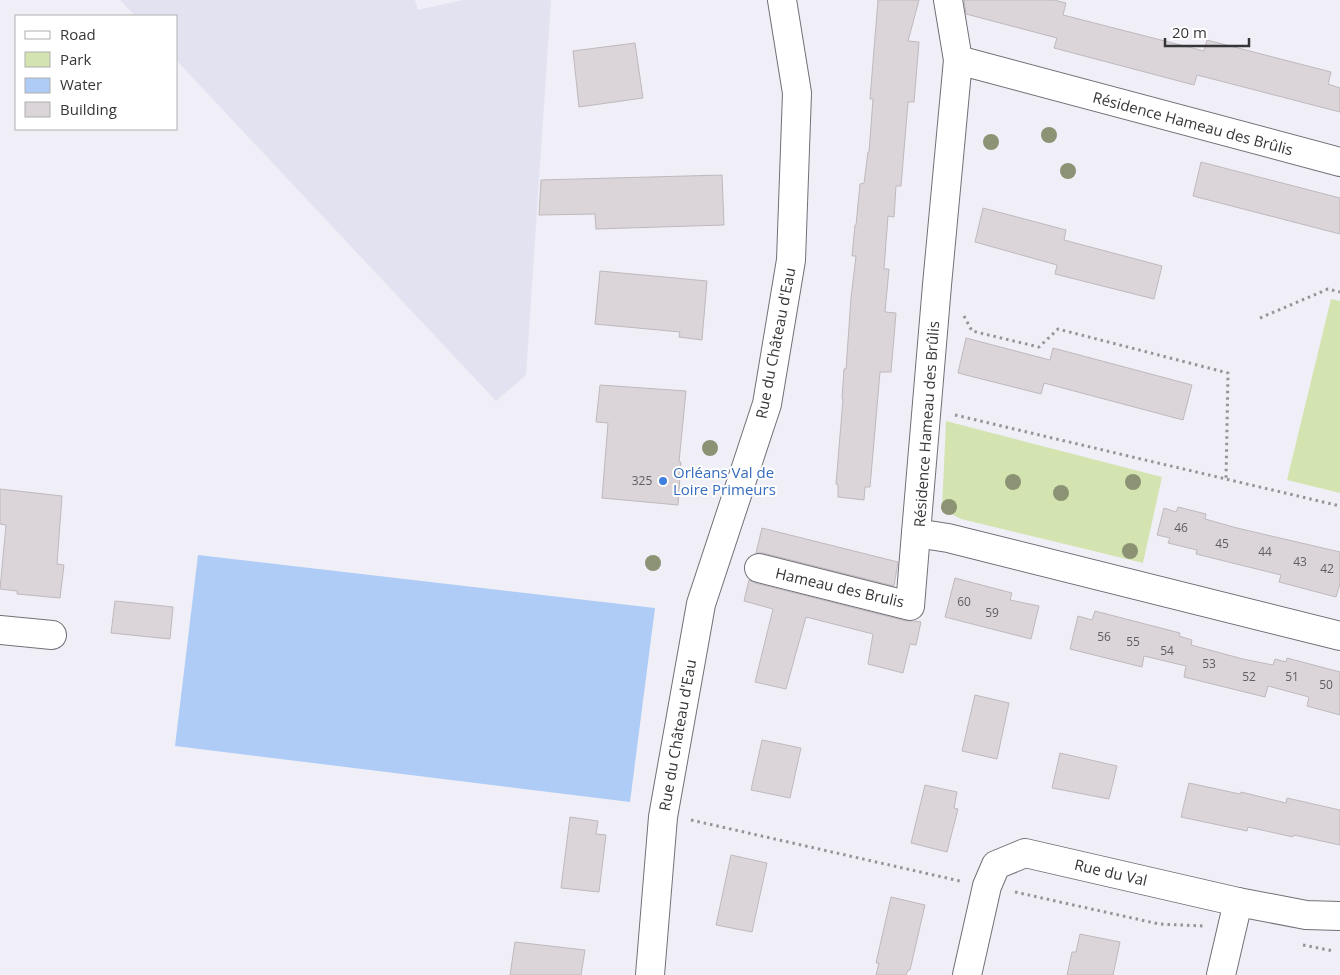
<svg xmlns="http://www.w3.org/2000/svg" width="1340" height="975" font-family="'Open Sans',sans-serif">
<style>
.built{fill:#e3e2f0}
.green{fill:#d4e4b1}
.water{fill:#afccf6}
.building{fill:#dbd5da;stroke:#bfb9be}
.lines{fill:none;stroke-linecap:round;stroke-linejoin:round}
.minor-casing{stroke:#717077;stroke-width:30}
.path{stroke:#959499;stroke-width:3;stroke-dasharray:2.5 4;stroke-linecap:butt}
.minor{stroke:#fff;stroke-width:28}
.tree{fill:#8b9374}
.shop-dot{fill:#3f7fe0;stroke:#fff;stroke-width:2}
.labels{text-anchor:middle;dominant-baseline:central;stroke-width:4;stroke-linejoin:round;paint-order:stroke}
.number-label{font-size:12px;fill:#5f5e60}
.street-label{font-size:15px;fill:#363638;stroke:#fff}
.shop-label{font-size:15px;fill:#366cbe;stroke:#fff;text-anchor:start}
</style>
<rect width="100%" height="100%" fill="#f0eff7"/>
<path class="built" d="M120,0H415L418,10L463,0H551L526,375L496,401L176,60V16H135Z"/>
<g class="green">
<path d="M1331,299L1340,301V493L1287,480Z"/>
<path d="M946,421L1162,477L1143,563L961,519L942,509Z"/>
</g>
<path class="water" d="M198,555L655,608L630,802L175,746Z"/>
<g class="building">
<path d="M878,0H919L908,41L919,42L914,102H908L901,186H896L894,217L888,216L884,269H889L885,312L896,313L891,372H880L870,487H865L864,500L838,497V485L836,484L843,399H842L844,369H846L851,298L856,256H852L855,225H856L860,184L864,183L868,152H869L873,99H870Z"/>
<path d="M964,0H1054L1066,3L1063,15L1204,51L1207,40L1331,72L1328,84L1340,88V112L1197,75L1194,85L1054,48L1057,38L966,14Z"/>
<path d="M635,43L643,98L579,107L573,51Z"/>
<path d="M1201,162L1340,198V234L1193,196Z"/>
<path d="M722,175L724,225L596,229L595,214L539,215L541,180Z"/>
<path d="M983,208L1066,230L1064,240L1162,266L1154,299L1055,274L1057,265L975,242Z"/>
<path d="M600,271L707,281L702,340L679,337L680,332L595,324Z"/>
<path d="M966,338L1050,360L1053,348L1192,385L1183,420L1044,383L1041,394L958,373Z"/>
<path d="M600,385L686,391L679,462H681L678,505L602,498L608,423L596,422Z"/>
<path d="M0,489L62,496L57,564L64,565L60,598L17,594V591L0,589L6,525L0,524Z"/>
<path d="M1178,507L1206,514L1205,519L1237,528L1340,552V584L1336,597L1279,582L1281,575L1196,554L1197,550L1168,543L1170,538L1157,535L1164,508L1176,512Z"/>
<path d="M762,528L898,562L894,586L763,553H756Z"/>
<path d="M955,578L1012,593L1010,600L1039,606L1031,639L945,617Z"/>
<path d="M749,580L755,583L906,621H915L921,622L916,645L910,644L903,673L868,664L873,634L806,617L786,689L755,682L773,609L744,601Z"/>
<path d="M115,601L173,607L170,639L111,633Z"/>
<path d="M1095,611L1180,633L1179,636L1192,640L1191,645L1243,659L1273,665L1275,659L1286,662L1287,658L1340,672V715L1307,706L1309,697L1268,686L1265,697L1184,677L1186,666L1144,656L1142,667L1070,649L1078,616L1092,620Z"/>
<path d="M975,695L1009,703L997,759L962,751Z"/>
<path d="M762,740L801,748L790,798L751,790Z"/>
<path d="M1060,753L1117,766L1109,799L1052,788Z"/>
<path d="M1189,783L1240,794L1241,792L1286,803L1287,798L1340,810V845L1294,835L1293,837L1248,827L1247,831L1181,817Z"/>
<path d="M925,785L957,792L954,808L958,809L947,852L911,843Z"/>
<path d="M570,817L598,821L596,834L606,835L599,892L561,888Z"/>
<path d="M731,855L767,863L752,932L716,925Z"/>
<path d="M891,897L925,905L910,970H908L906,975H876L879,963H876Z"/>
<path d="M1080,934L1120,942L1113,975H1067L1072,952H1076Z"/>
<path d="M515,942L585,950L581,975H510Z"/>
</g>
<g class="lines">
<g class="minor-casing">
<g id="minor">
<path d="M948,0L958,60"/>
<path d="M1340,162L958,60L937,285L916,533L948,538L1340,636"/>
<path d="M759,568L910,606L916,533"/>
<path d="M0,630L52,635"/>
<path d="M650,975L663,817L701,604L767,404L791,260L797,93L782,0"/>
<path d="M967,975L987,886L996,865L1025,853L1238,902L1306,915L1340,916"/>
<path d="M1221,975L1238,902"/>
</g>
</g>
<g class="path">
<path d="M964,316L972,331L1039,347L1058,329L1228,373L1226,480"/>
<path d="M1260,318L1328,289L1340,292"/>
<path d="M955,415L1340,506"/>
<path d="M691,820L960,881"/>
<path d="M1015,892L1159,924L1203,926"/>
<path d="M1303,945L1334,951"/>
</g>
<use href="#minor" class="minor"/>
</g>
<g class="tree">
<circle cx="1049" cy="135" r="8"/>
<circle cx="991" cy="142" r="8"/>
<circle cx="1068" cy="171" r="8"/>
<circle cx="710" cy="448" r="8"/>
<circle cx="1013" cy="482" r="8"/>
<circle cx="1133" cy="482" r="8"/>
<circle cx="1061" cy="493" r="8"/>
<circle cx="949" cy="507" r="8"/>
<circle cx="1130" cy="551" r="8"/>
<circle cx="653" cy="563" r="8"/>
</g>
<circle class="shop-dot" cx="663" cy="481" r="5"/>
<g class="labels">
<g class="number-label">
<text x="642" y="480">325</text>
<text x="1181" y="527">46</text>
<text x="1222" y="543">45</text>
<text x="1265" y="551">44</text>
<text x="1300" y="561">43</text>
<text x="1327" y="568">42</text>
<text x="964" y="601">60</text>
<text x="992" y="612">59</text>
<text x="1104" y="636">56</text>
<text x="1133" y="641">55</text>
<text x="1167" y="650">54</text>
<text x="1209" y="663">53</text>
<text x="1249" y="676">52</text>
<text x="1292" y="676">51</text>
<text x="1326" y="684">50</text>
</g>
<g class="street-label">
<text transform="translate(1193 123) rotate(15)">Résidence Hameau des Brûlis</text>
<text transform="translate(775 343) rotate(-79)">Rue du Château d'Eau</text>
<text transform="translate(926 424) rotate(-86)">Résidence Hameau des Brûlis</text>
<text transform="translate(840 587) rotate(13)">Hameau des Brulis</text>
<text transform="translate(677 735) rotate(-80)">Rue du Château d'Eau</text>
<text transform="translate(1111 872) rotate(13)">Rue du Val</text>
</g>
<g class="shop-label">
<text x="673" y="472">Orléans Val de<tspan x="673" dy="17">Loire Primeurs</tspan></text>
</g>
</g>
<rect x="15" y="15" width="162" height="115" fill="#ffffff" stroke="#afafaf"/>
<rect x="25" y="31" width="25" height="8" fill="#ffffff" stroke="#afafaf"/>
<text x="60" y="40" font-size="15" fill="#363638">Road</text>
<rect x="25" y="52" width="25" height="15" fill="#d4e4b1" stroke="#afafaf"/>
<text x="60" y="65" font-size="15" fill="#363638">Park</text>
<rect x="25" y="78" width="25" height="15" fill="#afccf6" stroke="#afafaf"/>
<text x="60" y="90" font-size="15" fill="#363638">Water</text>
<rect x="25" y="102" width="25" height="15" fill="#dbd5da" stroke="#afafaf"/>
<text x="60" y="115" font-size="15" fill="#363638">Building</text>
<path d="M1165 38v8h84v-8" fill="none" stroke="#363638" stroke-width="2.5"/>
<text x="1172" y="38" font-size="15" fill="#363638" stroke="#ffffff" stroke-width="4" paint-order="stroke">20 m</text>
</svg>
